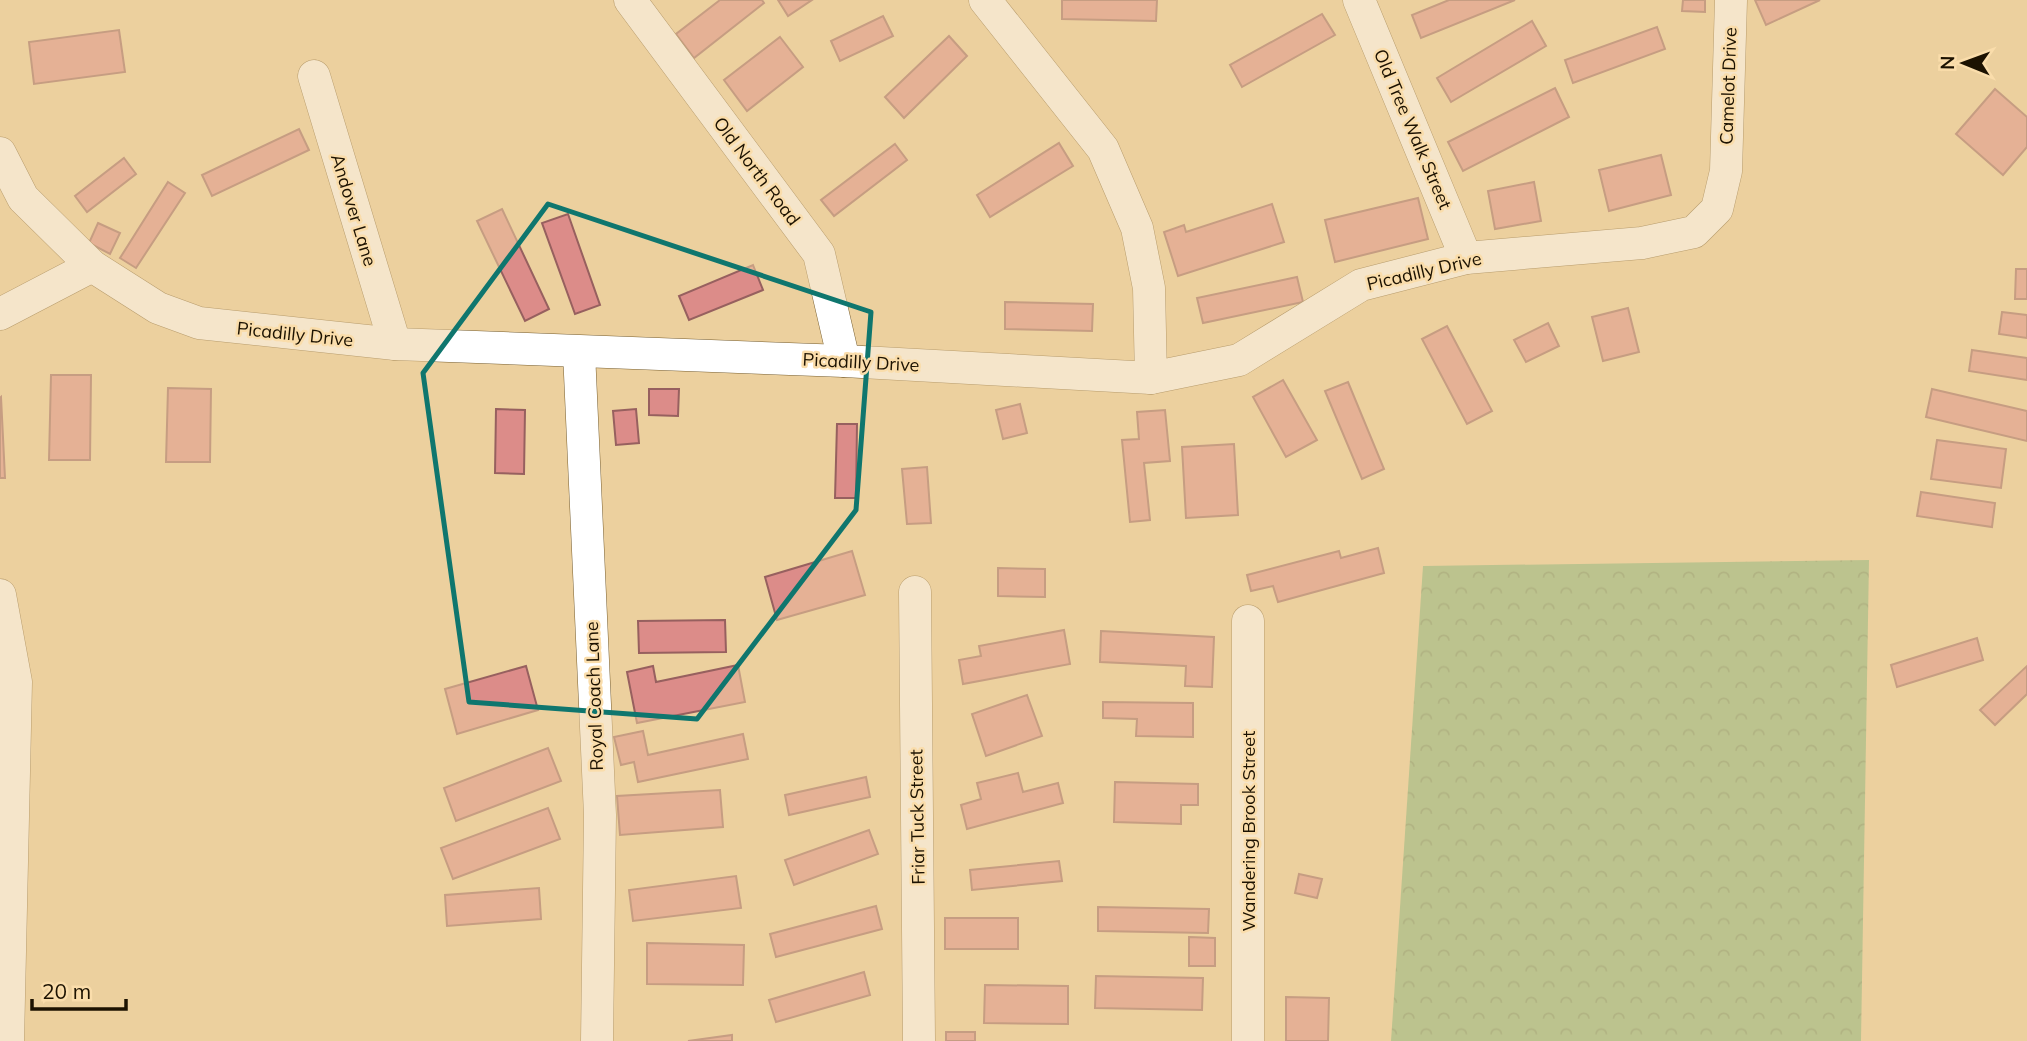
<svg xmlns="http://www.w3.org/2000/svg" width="2027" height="1041" font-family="Mulish,sans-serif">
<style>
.forest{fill:url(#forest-crowns)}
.building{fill:#dc8c89;stroke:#97605f;stroke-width:2}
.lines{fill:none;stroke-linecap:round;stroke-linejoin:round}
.street-casing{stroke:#785f30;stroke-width:33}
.street{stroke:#fff;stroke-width:32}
.marked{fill:none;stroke:#0f766e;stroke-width:5;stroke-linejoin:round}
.labels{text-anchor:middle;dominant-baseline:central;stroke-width:5;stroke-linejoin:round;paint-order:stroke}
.street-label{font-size:18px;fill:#1c1201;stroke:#faddab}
</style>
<defs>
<pattern id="forest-crowns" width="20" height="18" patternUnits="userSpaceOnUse" patternTransform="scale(1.75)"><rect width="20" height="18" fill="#81b47a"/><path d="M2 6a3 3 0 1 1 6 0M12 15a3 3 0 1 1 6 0" fill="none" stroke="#699162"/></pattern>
</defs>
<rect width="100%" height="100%" fill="#ecd09e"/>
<path class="forest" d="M1869,560L1861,1041H1391L1423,566Z"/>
<g class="building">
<path d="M720,0H762L764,3L694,58L676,34Z"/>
<path d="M778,0H812L788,16Z"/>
<path d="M1062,0H1157L1156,21L1062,19Z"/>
<path d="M1449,0H1515L1421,38L1412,15Z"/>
<path d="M1683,0H1705V12L1682,11Z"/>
<path d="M1755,0H1820L1766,25Z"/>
<path d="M1322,14L1335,35L1242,87L1230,65Z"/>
<path d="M883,16L893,36L840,61L831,41Z"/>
<path d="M1532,21L1546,46L1451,102L1437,78Z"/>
<path d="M1657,27L1665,49L1573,83L1565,60Z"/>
<path d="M119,30L125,72L34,84L29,42Z"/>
<path d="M949,36L967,56L904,118L885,97Z"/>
<path d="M780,37L803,67L747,111L724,80Z"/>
<path d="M1555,88L1569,117L1463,171L1448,142Z"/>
<path d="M1995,89L2027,117V147L2003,175L1956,134Z"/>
<path d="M299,129L309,150L212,196L202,175Z"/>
<path d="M1059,143L1073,166L990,217L977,195Z"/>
<path d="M895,144L907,160L834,216L821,200Z"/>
<path d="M1661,155L1671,195L1609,211L1599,170Z"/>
<path d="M124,158L136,174L87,212L75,196Z"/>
<path d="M168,182L185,193L136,268L120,258Z"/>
<path d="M1534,182L1541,221L1495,229L1488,191Z"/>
<path d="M1418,198L1428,239L1335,262L1325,220Z"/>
<path d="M1272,204L1284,242L1178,276L1164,232L1184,225L1186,232Z"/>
<path d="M502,209L549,309L525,321L477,221Z"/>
<path d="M568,214L600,305L575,314L542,223Z"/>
<path d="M98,223L120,233L110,254L89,243Z"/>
<path d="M753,265L763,290L689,320L679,296Z"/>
<path d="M2016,269H2027V299H2015Z"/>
<path d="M1297,277L1303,302L1203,323L1197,298Z"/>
<path d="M1005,302L1093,304L1092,331L1005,329Z"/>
<path d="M1628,308L1639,352L1603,361L1592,317Z"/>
<path d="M2002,312L2027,315V338L1999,334Z"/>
<path d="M1548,323L1559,346L1526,362L1514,340Z"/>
<path d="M1447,326L1492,411L1467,424L1422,339Z"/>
<path d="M1972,350L2027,358V380L1969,371Z"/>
<path d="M51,375H91L90,460H49Z"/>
<path d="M1283,380L1317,440L1286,457L1253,397Z"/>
<path d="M1348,382L1384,469L1362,479L1325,391Z"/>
<path d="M168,388L211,389L210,462H166Z"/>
<path d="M649,389H679L678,416L649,415Z"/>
<path d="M1932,389L2027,411V441L1926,417Z"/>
<path d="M1,397L5,478H0V398Z"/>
<path d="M1020,404L1027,433L1003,439L996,410Z"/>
<path d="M496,409L525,410L524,474L495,473Z"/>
<path d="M636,409L639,443L616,445L613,411Z"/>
<path d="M1165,410L1170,461L1144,463L1150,520L1130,522L1122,440L1139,439L1137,412Z"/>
<path d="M837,424H857L856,498H835Z"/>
<path d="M1937,440L2006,449L2001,488L1931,479Z"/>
<path d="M1234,444L1238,515L1186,518L1182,447Z"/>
<path d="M927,467L931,523L907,524L902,469Z"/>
<path d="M1921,492L1995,503L1992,527L1917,516Z"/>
<path d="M1378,548L1384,573L1278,602L1273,586L1251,591L1247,575L1339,551L1341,558Z"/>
<path d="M852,551L865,595L777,620L765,577Z"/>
<path d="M998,568L1045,569V597L998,596Z"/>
<path d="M725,620L726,652L639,653L638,621Z"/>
<path d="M1064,630L1070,664L963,684L959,660L981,656L979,646Z"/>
<path d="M1101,631L1214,637L1212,687L1185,686L1186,666L1100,662Z"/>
<path d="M1977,638L1983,660L1897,687L1891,665Z"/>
<path d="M738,665L745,702L637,723L627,672L653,666L656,682Z"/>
<path d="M526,666L538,710L457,734L445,689Z"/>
<path d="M2027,666V694L1995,725L1980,710Z"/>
<path d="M1027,695L1042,736L986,756L972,714Z"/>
<path d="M1103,702L1193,703V737L1136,736L1137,719L1103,718Z"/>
<path d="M643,731L648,755L743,734L748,759L638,782L634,762L621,765L614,737Z"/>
<path d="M548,748L561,781L456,821L444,788Z"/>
<path d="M1018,773L1023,792L1058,783L1063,803L967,829L961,805L981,799L977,783Z"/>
<path d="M866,777L870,797L789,815L785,795Z"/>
<path d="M1115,782L1198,784V805H1181V824L1114,822Z"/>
<path d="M720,790L723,827L620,835L617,796Z"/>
<path d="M548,808L560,839L453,879L441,848Z"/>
<path d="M869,830L878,854L794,885L785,860Z"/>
<path d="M1059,861L1062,881L972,890L970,870Z"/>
<path d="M1299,874L1322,879L1317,898L1295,893Z"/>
<path d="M736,876L741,908L633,921L629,890Z"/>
<path d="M539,888L541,919L447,926L445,895Z"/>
<path d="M876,906L882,929L776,957L770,934Z"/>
<path d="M1098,907L1209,909L1208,933L1098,931Z"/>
<rect x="945" y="918" width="73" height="31"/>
<path d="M1189,937L1215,938V966H1189Z"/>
<path d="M647,943L744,945L743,985L647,984Z"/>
<path d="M864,972L870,995L776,1022L769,1000Z"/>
<path d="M1096,976L1203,978L1202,1010L1095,1008Z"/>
<path d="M985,985L1068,986V1024L984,1023Z"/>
<path d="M1286,997L1329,998L1328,1041H1286Z"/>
<rect x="946" y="1032" width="29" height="9"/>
<path d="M732,1035V1041H688Z"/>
</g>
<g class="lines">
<g class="street-casing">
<g id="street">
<path d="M630,0L819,254L844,361"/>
<path d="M985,0L1103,149L1137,228L1149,288L1151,378"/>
<path d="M1359,0L1466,258"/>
<path d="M314,76L395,344"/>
<path d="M0,153L23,198L92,266L158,308L199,323L395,344L844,361L1151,378L1239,360L1361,285L1466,258L1642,243L1694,232L1717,209L1726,171L1731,0"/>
<path d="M0,314L92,266"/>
<path d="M579,352L600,815L597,1041"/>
<path d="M915,592L919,1041"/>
<path d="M0,595L16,682L8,1041"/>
<path d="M1248,621V1041"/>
</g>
</g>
<use href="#street" class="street"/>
</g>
<path d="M0 0H2027V1041H0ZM548,204L871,312L856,510L697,719L469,702L423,373Z" fill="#ecd09e" fill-opacity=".55" fill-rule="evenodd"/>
<path class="marked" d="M548,204L871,312L856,510L697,719L469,702L423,373Z"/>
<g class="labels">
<g class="street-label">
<text transform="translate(1728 86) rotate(-88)">Camelot Drive</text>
<text transform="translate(1413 129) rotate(67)">Old Tree Walk Street</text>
<text transform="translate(757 171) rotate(53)">Old North Road</text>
<text transform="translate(354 210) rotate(73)">Andover Lane</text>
<text transform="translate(1424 271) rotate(-13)">Picadilly Drive</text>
<text transform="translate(295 334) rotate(6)">Picadilly Drive</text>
<text transform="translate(861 362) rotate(3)">Picadilly Drive</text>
<text transform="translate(594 696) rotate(-92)">Royal Coach Lane</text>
<text transform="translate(917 817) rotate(-91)">Friar Tuck Street</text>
<text transform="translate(1248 831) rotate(-90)">Wandering Brook Street</text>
</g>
</g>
<g transform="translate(1964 63) rotate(271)" stroke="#faddab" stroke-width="5" paint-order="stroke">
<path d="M0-5L12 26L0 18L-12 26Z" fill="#1c1201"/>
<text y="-10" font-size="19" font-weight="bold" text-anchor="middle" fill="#1c1201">N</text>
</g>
<path d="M32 999v10h94v-10" fill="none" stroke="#1c1201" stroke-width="3.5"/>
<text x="42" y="999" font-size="21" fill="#1c1201" stroke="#faddab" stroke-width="5" paint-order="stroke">20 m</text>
</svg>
